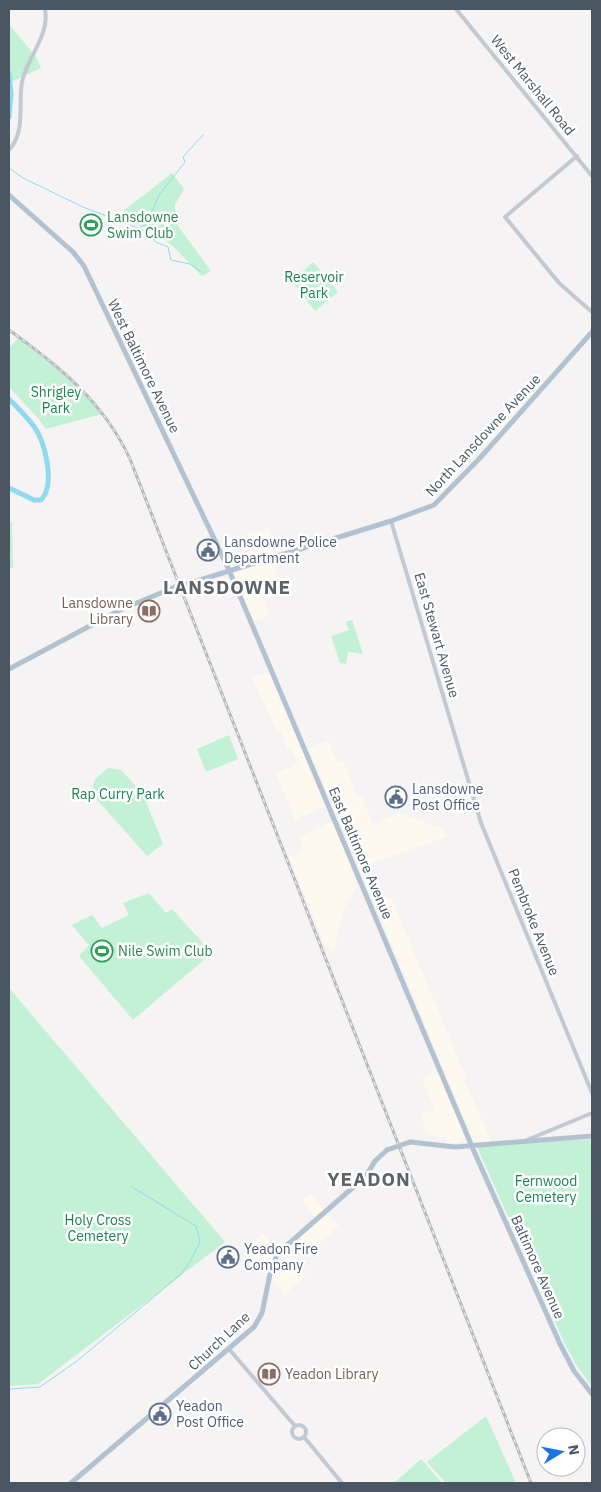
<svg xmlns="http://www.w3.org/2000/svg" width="601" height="1492" font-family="'IBM Plex Sans',sans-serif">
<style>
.commercial{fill:#fdf9ef}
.green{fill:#c3f1d5}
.water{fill:#90daee}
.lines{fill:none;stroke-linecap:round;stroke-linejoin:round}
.stream{stroke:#90daee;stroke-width:1}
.river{stroke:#90daee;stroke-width:5}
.minor{stroke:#c1cad2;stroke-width:4}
.major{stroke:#b3c2d1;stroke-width:5}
.rail-casing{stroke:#b5b8bd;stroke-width:3}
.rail{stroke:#fff;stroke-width:1;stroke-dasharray:4;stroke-linecap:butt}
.major-bridge{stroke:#b3c2d1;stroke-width:5}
.labels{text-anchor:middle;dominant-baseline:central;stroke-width:5;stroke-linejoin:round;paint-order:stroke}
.street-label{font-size:14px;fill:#4a5661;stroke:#fff}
.leisure-label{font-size:14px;fill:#27864d;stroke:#fff;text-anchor:start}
.park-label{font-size:14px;fill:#17864f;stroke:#fff}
.service-label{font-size:14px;fill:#4e5e75;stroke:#fff;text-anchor:start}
.education-label{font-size:14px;fill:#785e54;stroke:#fff;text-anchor:end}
.district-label{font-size:19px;font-weight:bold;letter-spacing:1px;fill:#5f6368;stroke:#fff}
</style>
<rect width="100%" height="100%" fill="#f5f3f3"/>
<g class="commercial">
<path d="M269,528L276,554L272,556L280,584L261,589L269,616L253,621L226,558L251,551L246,534Z"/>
<path d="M270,672L326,806L295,820L276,773L298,764L290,748L287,749L281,732L278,733L252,677Z"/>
<path d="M328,740L337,762L343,760L358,798L362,797L373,824L400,813L443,829L446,837L361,867L308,748Z"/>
<path d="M333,821L358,886L344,909L334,949L325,946L289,857L303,850L299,837Z"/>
<path d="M391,897L466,1077L464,1079L491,1141L474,1142L375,904Z"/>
<path d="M439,1072L465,1137L464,1141L456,1143H446L448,1140L446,1135L437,1139L435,1136L427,1132L420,1115L435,1109L422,1079Z"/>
<path d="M311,1194L339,1226L312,1250L299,1237L317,1220L302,1200Z"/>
<path d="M263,1233L275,1249L271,1264L277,1266L283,1273L295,1264L306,1276L285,1294L245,1250Z"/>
</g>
<g class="green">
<path d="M9,24L36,57L41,68L9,83Z"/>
<path d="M172,173L184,189L175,204V222L211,271L202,276L173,246L150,229L117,216Z"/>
<path d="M313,262L338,292L315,311L292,281Z"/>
<path d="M18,338L73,382L102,414L46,429L38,418L9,387V348Z"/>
<path d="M9,520L12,523L13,567L9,570Z"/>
<path d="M352,620L363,654L348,652L346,664L340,663L331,636L349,630L346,622Z"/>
<path d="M229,735L238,759L206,772L197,749Z"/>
<path d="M108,768L121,770L143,794L163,844L147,856L91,793L95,779Z"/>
<path d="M149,893L166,913L172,909L212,953L133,1020L79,956L89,945L72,925L92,915L102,928L129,915L123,903Z"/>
<path d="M9,988L225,1242L38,1384L9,1386Z"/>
<path d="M592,1139V1387L575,1363L564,1342L477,1147Z"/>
<path d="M486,1416L516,1483H446L427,1462Z"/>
<path d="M421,1459L442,1483H394Z"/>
</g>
<circle class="water" cx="91" cy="224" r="5.5"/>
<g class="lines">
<g class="stream">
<path d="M9,168L23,178L83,207L143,230L156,242L168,247L171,260L190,264L201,272"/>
<path d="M147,223L159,195L185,162L183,157L203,135"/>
<path d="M140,227L146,225"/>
<path d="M9,1389L40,1387L77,1361L180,1275L189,1263L200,1242L196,1226L132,1187"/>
</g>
<g class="river">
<path d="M9,73L11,94L9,117"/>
<path d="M9,399C17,407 26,416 33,425C45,441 56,484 41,500H34L9,488"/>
</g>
<g class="minor">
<path d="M456,9L592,176"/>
<path d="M9,150C26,132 18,104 22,82C27,57 50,36 45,9"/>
<path d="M577,156L505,217L559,283L592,312"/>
<path d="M391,521L481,823L592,1093"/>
<path d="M527,1140L592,1113"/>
<path d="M229,1349L295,1426"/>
<circle cx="299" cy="1432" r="7"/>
<path d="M304,1437L342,1483"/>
</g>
<g class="major">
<path d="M9,195L73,252L84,266L229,570L473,1149L560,1344L574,1371L592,1394"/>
<path d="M184,585L391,521L434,505L479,459L592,332"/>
<path d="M9,669L120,610L175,587"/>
<path d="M410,1142L455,1147L592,1136"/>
<path d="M71,1483L254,1327L262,1313L270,1274L277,1254L366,1176L375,1161L387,1150"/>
</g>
<g class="rail-casing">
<path id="rail" d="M9,330C59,366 103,401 130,459L531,1483"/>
</g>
<use href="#rail" class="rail"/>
<g class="major-bridge">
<path d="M175,587L184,585"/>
<path d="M387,1150L410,1142"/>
</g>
</g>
<defs>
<g id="stadium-ring" transform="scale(1.125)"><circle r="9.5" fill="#fff" stroke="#2e9e5b" stroke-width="1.5"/><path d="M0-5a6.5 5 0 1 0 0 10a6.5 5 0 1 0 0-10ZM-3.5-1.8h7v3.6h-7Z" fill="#2e9e5b"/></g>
<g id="civic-ring" transform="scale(1.125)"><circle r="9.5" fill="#fff" stroke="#5c6f8a" stroke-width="1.5"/><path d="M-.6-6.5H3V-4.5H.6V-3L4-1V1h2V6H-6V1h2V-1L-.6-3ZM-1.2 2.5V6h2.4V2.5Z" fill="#5c6f8a"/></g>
<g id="library-ring" transform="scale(1.125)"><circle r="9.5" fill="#fff" stroke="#8d6e63" stroke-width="1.5"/><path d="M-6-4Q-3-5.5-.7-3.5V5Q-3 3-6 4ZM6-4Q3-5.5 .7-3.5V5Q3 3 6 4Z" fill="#8d6e63"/></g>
</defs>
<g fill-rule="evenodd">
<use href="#stadium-ring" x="91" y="225"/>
<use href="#civic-ring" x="208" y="550"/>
<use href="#library-ring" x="149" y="611"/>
<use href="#civic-ring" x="396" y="797"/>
<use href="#stadium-ring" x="102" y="951"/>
<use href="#civic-ring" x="228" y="1257"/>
<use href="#library-ring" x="269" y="1374"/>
<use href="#civic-ring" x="160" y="1414"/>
</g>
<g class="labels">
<g class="street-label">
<text transform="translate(533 85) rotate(51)">West Marshall Road</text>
<text transform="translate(144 366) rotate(64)">West Baltimore Avenue</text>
<text transform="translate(483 435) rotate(-47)">North Lansdowne Avenue</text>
<text transform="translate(437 635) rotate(74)">East Stewart Avenue</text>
<text transform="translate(361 853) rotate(67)">East Baltimore Avenue</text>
<text transform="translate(534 922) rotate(68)">Pembroke Avenue</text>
<text transform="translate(538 1267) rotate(66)">Baltimore Avenue</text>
<text transform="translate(219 1341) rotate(-43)">Church Lane</text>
</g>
<g class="leisure-label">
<text x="107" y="217">Lansdowne<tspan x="107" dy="16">Swim Club</tspan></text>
<text x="118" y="951">Nile Swim Club</text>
</g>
<g class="park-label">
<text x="314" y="277">Reservoir<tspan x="314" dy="16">Park</tspan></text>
<text x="56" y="392">Shrigley<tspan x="56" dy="16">Park</tspan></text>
<text x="118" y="794">Rap Curry Park</text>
<text x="546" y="1181">Fernwood<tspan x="546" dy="16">Cemetery</tspan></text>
<text x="98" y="1220">Holy Cross<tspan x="98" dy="16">Cemetery</tspan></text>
</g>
<g class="service-label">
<text x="224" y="542">Lansdowne Police<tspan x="224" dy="16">Department</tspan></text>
<text x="412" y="789">Lansdowne<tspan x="412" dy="16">Post Office</tspan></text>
<text x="244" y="1249">Yeadon Fire<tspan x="244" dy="16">Company</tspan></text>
<text x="176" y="1406">Yeadon<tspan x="176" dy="16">Post Office</tspan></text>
</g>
<g class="education-label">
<text x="133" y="603">Lansdowne<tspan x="133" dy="16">Library</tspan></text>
<text x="285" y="1374" text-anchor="start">Yeadon Library</text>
</g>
<g class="district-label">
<text x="227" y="587">LANSDOWNE</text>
<text x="369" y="1179">YEADON</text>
</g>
</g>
<rect width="601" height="1492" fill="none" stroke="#4a5661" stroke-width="20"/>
<g transform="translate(561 1452) rotate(80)"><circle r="24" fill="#ffffff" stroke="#b7bbc0"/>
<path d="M0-4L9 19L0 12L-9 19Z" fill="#1a73e8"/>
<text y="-8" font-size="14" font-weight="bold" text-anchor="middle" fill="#4a5661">N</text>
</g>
</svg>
